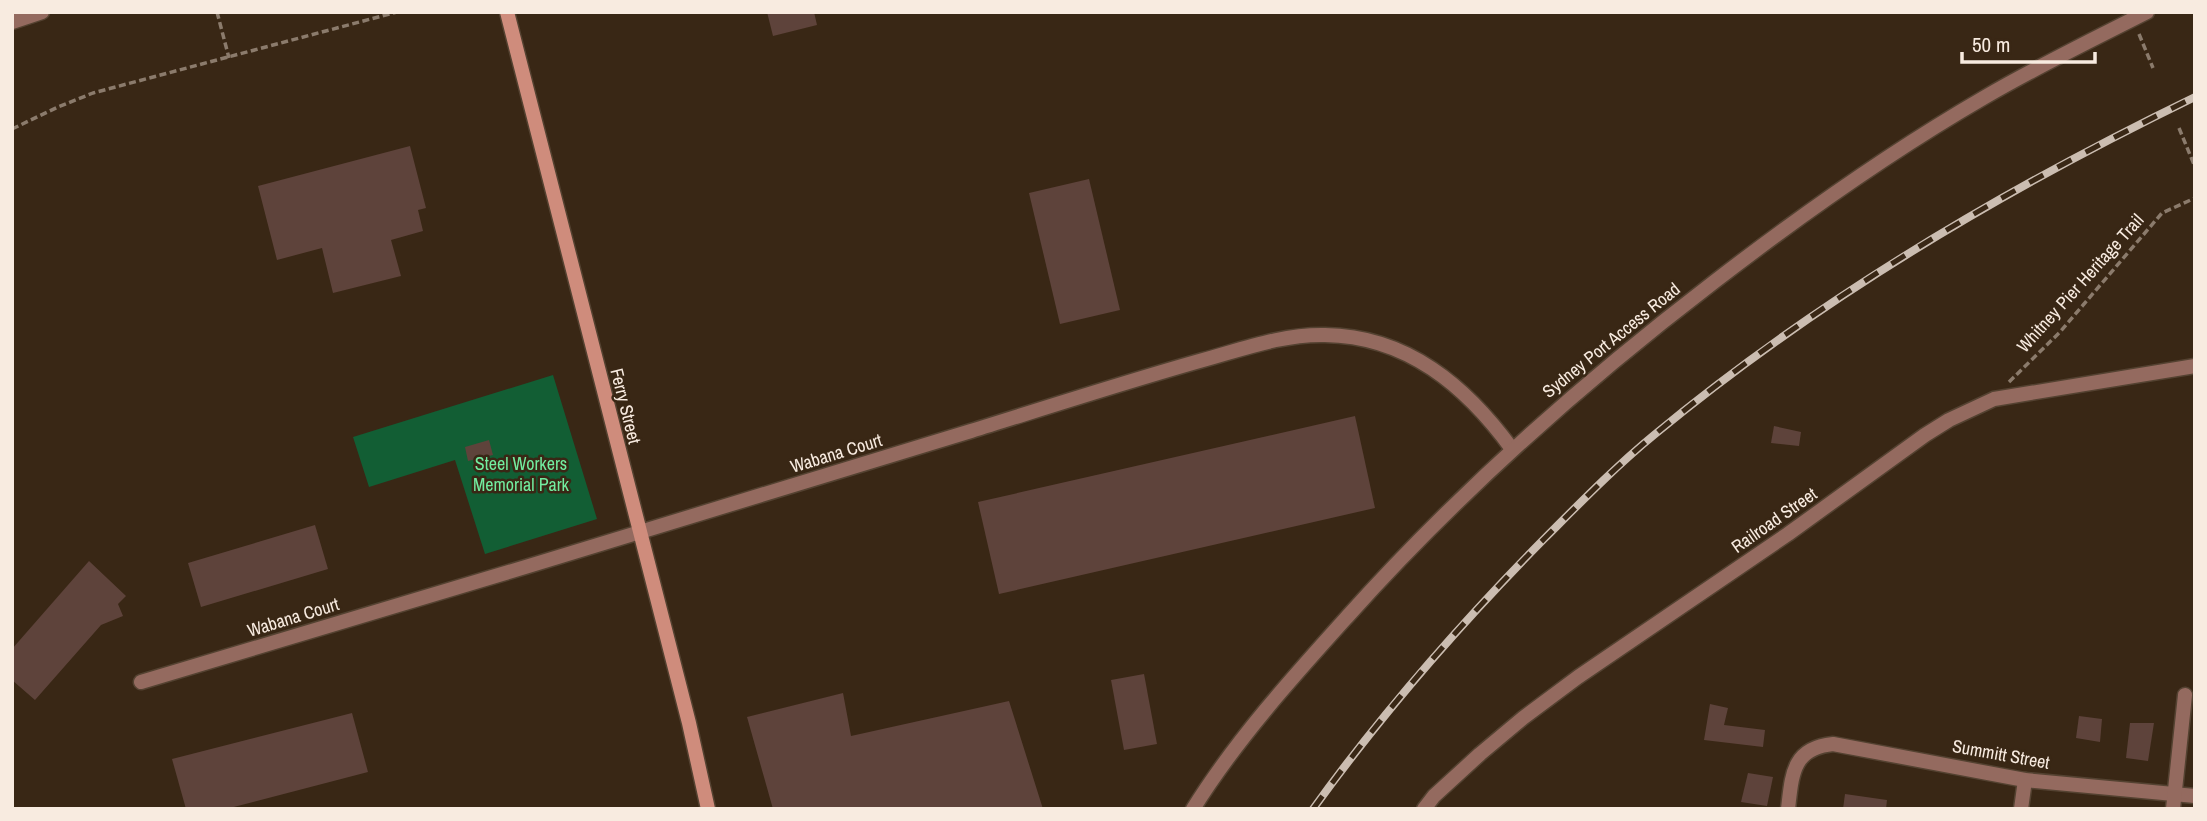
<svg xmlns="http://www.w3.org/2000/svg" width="2207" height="821" font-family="'Archivo Narrow',sans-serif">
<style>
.green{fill:#125e34}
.building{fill:#5e433b}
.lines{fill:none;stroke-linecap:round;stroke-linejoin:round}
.minor-casing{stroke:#544231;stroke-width:17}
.tertiary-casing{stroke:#544231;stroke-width:17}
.secondary-casing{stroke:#544231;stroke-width:17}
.path{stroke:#8b7b6c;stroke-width:3.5;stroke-dasharray:7 3.5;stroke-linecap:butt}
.minor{stroke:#946a5f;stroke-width:14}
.tertiary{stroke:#946a5f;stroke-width:14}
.secondary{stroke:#cf8c7c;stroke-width:14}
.rail-casing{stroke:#cbbdb1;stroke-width:8}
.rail{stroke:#392715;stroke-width:5;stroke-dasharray:16;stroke-linecap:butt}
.labels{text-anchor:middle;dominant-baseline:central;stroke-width:5;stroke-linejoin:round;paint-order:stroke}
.street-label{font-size:18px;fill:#f8ebe0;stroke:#392715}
.park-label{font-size:18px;fill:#72eda0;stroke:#392715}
</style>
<rect width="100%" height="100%" fill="#392715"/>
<path class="green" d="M553,375L597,519L485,554L455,460L369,487L353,437Z"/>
<g class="building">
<path d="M767,12H814L817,25L773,36Z"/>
<path d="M410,146L426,208L418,210L423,231L391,240L401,276L333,293L322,248L277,260L258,186Z"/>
<path d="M1089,179L1120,310L1060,324L1029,193Z"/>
<path d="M1355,416L1375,508L999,594L978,502Z"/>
<path d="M1774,426L1801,432L1799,446L1771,443Z"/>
<path d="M489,440L493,455L468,461L465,447Z"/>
<path d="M315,525L328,569L201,607L188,563Z"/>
<path d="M89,561L126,596L118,604L123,616L101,625L35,700L12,680V649Z"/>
<path d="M1144,674L1157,744L1124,750L1111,680Z"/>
<path d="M843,693L851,736L1009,701L1043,809H773L747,717Z"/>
<path d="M1710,704L1728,708L1724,725L1765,730L1763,747L1704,740Z"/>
<path d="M352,713L368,772L226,809H186L172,759Z"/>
<path d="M2079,716L2102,719L2100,742L2076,738Z"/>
<path d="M2130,723H2154L2148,761L2126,758Z"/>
<path d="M1748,773L1773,777L1767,806L1741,802Z"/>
<path d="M1845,794L1887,800L1886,809H1843Z"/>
</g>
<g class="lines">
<g class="minor-casing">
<g id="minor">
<path d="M141,682C418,600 695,516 971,431C1048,407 1125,382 1203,360C1243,349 1283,334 1325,335C1407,336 1466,386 1512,449"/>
<path d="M1424,809L1434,796L1480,754L1523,718L1578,677L1788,534L1925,435L1949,420L1994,399L2195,366"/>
<path d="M1788,809C1792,775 1792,748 1833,744L2025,780L2195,796"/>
<path d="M2021,809L2025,780"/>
<path d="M2173,809L2185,695"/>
</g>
</g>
<g class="tertiary-casing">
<g id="tertiary">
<path d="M12,22L42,12"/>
<path d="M1193,809C1236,740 1292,678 1347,617C1458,493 1582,383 1714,282C1801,215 1890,152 1985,97C2038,66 2092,40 2147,12"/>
</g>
</g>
<g class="secondary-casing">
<path id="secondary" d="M507,12L689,723L708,809"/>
</g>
<g class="path">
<path d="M217,12L229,58"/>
<path d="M2139,34L2153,68"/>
<path d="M2179,128L2195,167"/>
<path d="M12,129L58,107L93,93L397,12"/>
<path d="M2009,382L2060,332L2162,213L2195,198"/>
</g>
<use href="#minor" class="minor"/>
<use href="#tertiary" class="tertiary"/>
<use href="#secondary" class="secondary"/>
<g class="rail-casing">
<path id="rail" d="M1313,809C1383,712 1461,623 1545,538C1580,503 1615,467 1654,435C1818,299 2003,190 2195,97"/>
</g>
<use href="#rail" class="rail"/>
</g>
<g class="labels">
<g class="street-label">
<text transform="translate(2080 283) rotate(-48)">Whitney Pier Heritage Trail</text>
<text transform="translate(1611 340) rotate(-39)">Sydney Port Access Road</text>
<text transform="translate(626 406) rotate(76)">Ferry Street</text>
<text transform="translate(836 453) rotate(-17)">Wabana Court</text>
<text transform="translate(1774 520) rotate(-35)">Railroad Street</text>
<text transform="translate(293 617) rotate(-17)">Wabana Court</text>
<text transform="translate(2001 754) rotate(10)">Summitt Street</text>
</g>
<g class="park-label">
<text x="521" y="463">Steel Workers<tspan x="521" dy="21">Memorial Park</tspan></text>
</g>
</g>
<rect width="2207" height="821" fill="none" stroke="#f8ebe0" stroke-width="28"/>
<path d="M1962 52v10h133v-10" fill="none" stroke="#f8ebe0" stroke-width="3.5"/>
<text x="1972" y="52" font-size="21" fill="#f8ebe0" stroke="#392715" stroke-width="5" paint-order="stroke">50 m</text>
</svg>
